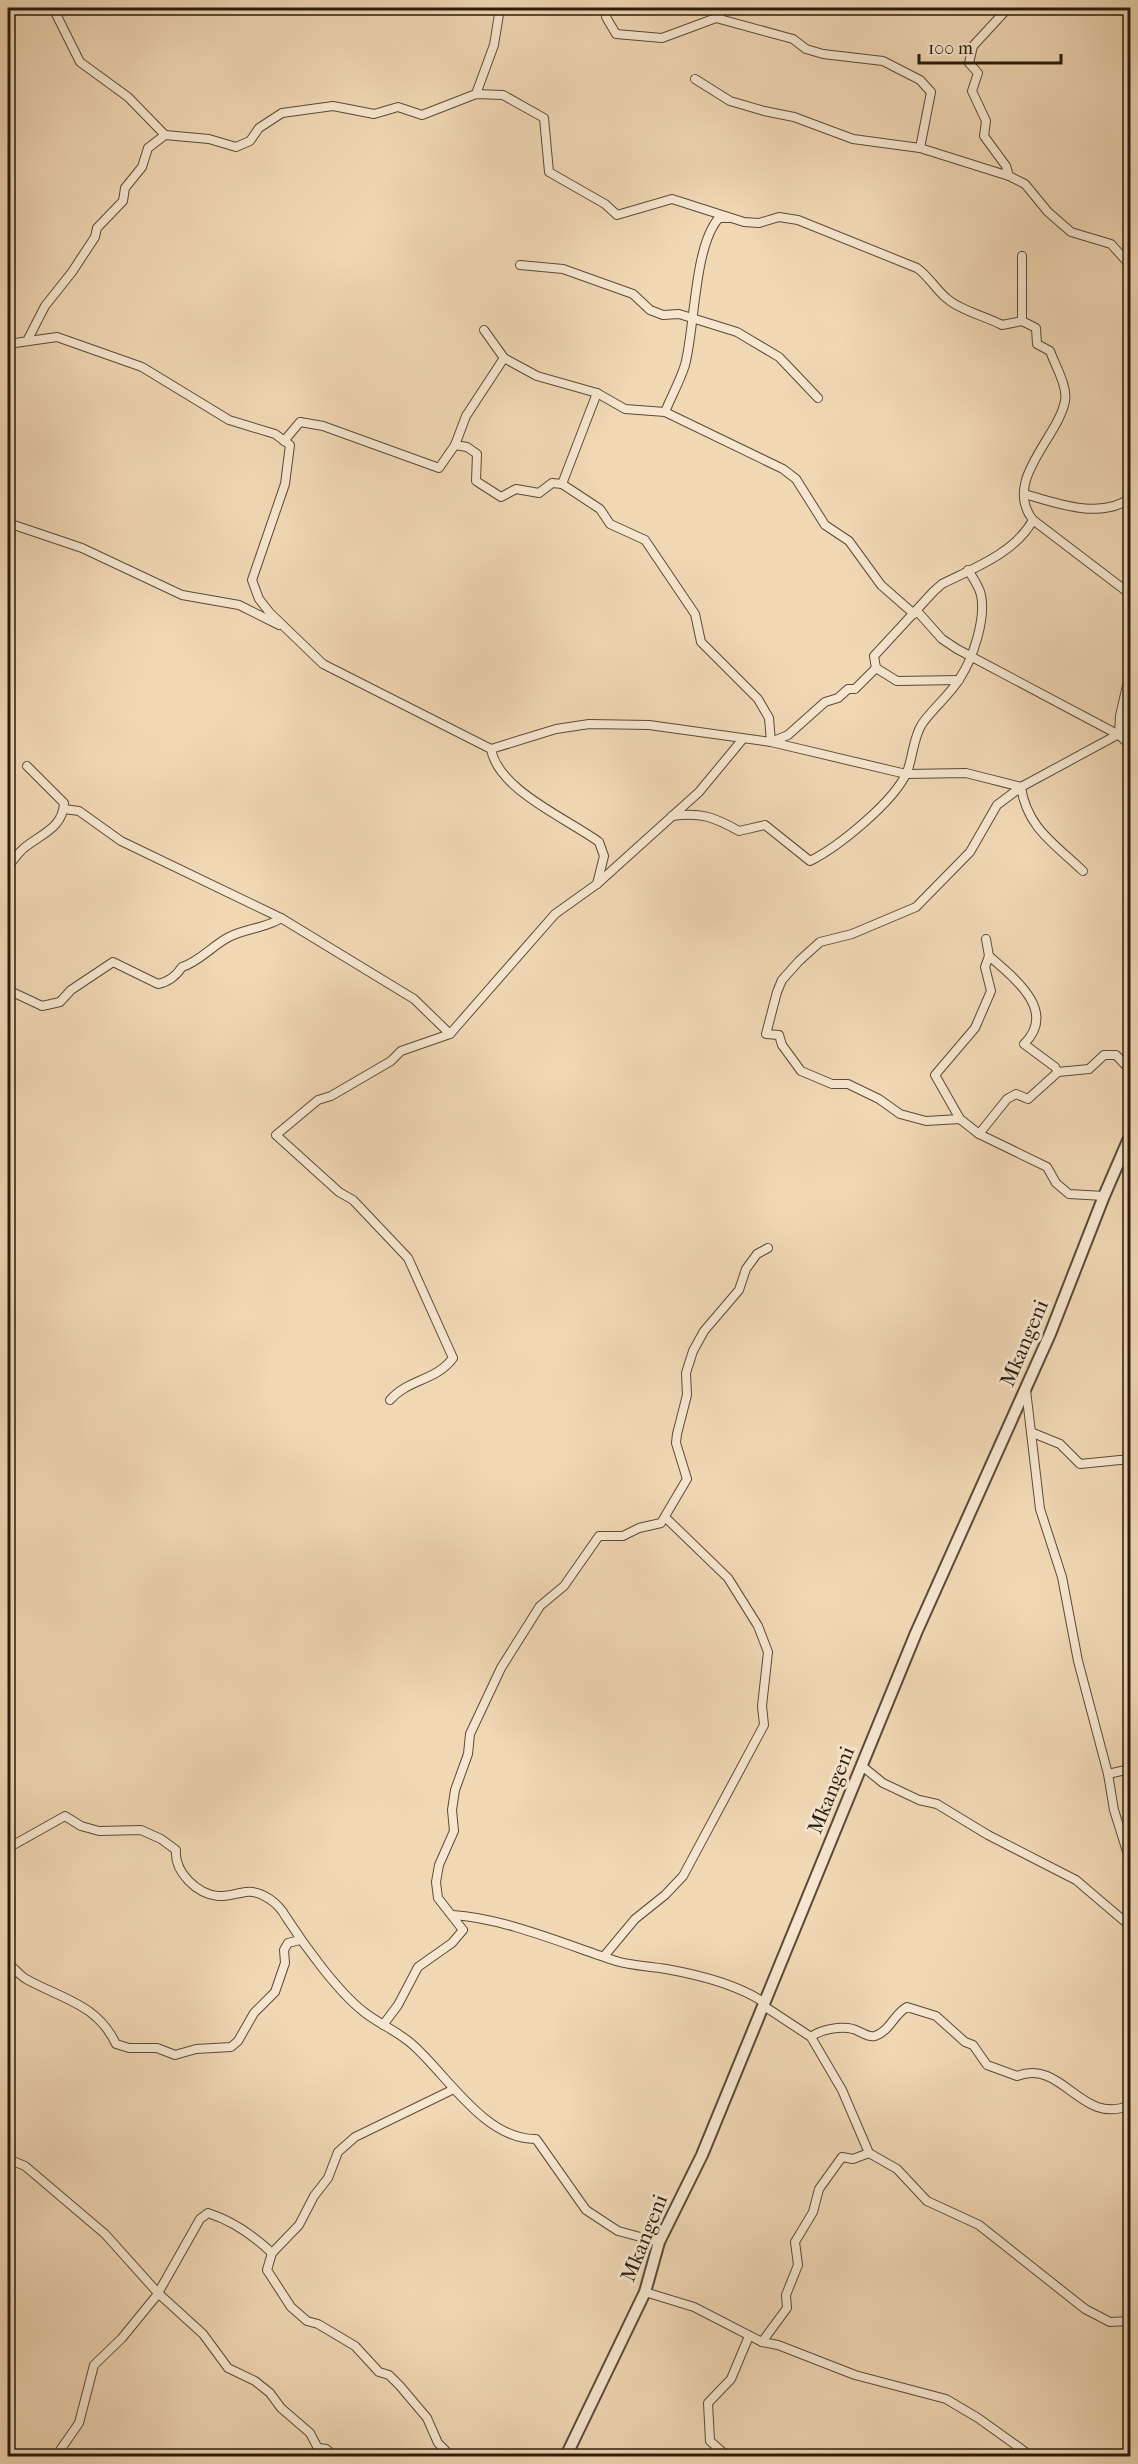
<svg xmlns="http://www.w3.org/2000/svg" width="1138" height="2464" font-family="'IM FELL French Canon',serif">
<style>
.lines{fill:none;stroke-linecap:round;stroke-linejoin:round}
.minor-casing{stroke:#5a4a36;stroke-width:10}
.tertiary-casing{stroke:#5a4a36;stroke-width:14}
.minor{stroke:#f6e6cf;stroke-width:8}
.tertiary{stroke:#f6e6cf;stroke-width:10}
.labels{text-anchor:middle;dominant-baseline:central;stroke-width:6;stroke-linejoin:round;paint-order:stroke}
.street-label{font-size:21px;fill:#281b0c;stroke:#f6e6cf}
</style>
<rect width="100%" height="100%" fill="#f1d8b5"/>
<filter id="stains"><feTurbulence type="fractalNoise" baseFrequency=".00333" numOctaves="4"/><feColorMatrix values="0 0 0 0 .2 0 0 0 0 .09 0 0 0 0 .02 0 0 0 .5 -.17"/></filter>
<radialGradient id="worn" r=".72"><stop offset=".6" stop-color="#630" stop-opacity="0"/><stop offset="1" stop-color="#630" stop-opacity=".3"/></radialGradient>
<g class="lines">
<g class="minor-casing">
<g id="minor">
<path d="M53,8L80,62L128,97L165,135"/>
<path d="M606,8V17L616,34L662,38L716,18L726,8"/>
<path d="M1008,8L973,46L969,63L978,73L972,91L986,121L984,136L1006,166L1009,176L1025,184L1048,212L1071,232L1111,244L1130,265"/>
<path d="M716,18L793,39L806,49L823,54L883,61L920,80L931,92L920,148"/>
<path d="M695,79L730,101L764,111L794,117L853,139L920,148L1009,176"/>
<path d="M476,94L494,45L500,8"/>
<path d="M1022,256V321L1036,328L1037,344L1050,351C1055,365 1068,387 1065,401C1058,438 1002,481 1033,520L1130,594"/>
<path d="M520,265L563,269L633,294L650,310L663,315L679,314L737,332L779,357L818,398"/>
<path d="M484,330L504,358L537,376L597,393L625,409L665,412L783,469L796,479L825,525L849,541L881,585L914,614"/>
<path d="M27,341L45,306L72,272L95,237L97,228L123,201L125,188L142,167L148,148L165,135L209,139L236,147L250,141L259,128L282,113L333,106L374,114L398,107L422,115L476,94L503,95L544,118L549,172L605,204L617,215L672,199L744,222L759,223L779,217L798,220L917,268C930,277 937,292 950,301C965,312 985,316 1002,325L1022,321"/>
<path d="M8,344L57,337L142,367L229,420L275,434L290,445L285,484L252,580L259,599L270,613L323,664L491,749L556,729L589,724L649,725L771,742L906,774L966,773L1021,787L1130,728"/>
<path d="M665,412C671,397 680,381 685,365C695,328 694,245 719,218H728"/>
<path d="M284,441L300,422L323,426L439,468L455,445L466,416L504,358"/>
<path d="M455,445L467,447L477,454L476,481L501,497L516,489L539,493L552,483L562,484L597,393"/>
<path d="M562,484L600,509L610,524L645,540L695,614L701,642L758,699L769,718L771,742L788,735L825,702L838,698L848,689H855L876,668L897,681L959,680"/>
<path d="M1025,494C1055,503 1102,520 1130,498"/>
<path d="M8,523L82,548L182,595L239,605L279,625"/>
<path d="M917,611L942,639L957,649L1119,735L1130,745"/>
<path d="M1130,657L1128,662L1130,670"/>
<path d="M876,668L874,656L934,591L942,584C974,568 1015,553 1033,520"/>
<path d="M1119,735L1120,716L1130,672"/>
<path d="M491,749C498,790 568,819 599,842L604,856L597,884"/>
<path d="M64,809L79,811L121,841L281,918L414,999L450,1034"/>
<path d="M672,816C701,812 714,817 739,831L765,825L810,861C838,847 894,802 907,772C913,757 913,738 922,724C933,708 950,695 960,678C973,658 986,619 981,595C979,586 973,578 968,570"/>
<path d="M8,866C13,861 18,853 24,848C41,834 63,828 64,803L27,766"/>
<path d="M1083,871C1055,844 1027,828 1021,787L997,805L970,852L916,907L852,934L820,942L799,961L782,980L777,992L766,1034L779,1035L782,1045L801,1071L832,1084H848L879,1099L900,1114L926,1121L960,1119L979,1134L1047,1167L1056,1183L1069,1194L1104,1196"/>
<path d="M989,956C1014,978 1058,1011 1024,1044L1055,1067L1058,1072"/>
<path d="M8,990L42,1006L60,1002L71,990L113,962L158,984C169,982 176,976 182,967C199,962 213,945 229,937C244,929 270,927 281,918"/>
<path d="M960,1119L935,1075L975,1028L991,991L985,967L989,956L986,939"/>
<path d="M979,1134L1007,1099L1016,1094L1028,1099L1058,1072L1089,1069L1104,1055H1116L1130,1070"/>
<path d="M1026,1390L1040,1509L1062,1577L1078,1661L1108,1774"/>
<path d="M390,1400C408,1379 436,1381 453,1358L408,1258L353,1200L339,1192L276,1135L318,1100L331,1096L391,1061L401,1051L450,1034L555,914L597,884L699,792L742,740"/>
<path d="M1033,1433L1060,1444L1080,1464L1130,1459"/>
<path d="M862,1766L883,1783L919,1800L937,1804L988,1835L1076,1880L1130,1926"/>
<path d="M1130,1769L1108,1774L1114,1810L1130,1861"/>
<path d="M8,1848L65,1816L81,1826L99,1831L141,1830L161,1839L176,1850C174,1872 197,1894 218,1896C227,1897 237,1893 246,1892C262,1890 279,1904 286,1917C304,1945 338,1992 364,2012C379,2024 399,2032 413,2045C447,2075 485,2140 536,2139L586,2210L618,2231L659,2242"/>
<path d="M453,1915C504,1918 567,1945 616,1961C632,1966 650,1966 666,1969C700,1975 737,1984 765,2003"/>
<path d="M605,1955L635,1919L665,1895L683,1876L764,1725L762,1706L768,1652L758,1626L728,1578L666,1518"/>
<path d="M8,1964C15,1968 19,1975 26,1979C62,1999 97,2004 116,2044L129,2048H157L175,2055L196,2049L231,2047L238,2041L254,2013L275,1992L285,1963L284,1950L288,1943L300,1940"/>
<path d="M764,2006L811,2037L842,2090L869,2153"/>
<path d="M383,2025L398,2005L418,1967L452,1943L463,1930L438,1898L436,1882L439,1865L454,1831L452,1810L455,1790L468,1754L470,1734L501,1668L540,1606L564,1586L599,1536H623L639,1528L661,1523L687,1479L676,1443L677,1434L687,1395L686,1373L693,1351L704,1331L739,1290L746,1269L757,1254L768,1248"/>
<path d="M811,2037C821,2029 841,2026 853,2029C860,2031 868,2038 875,2036C890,2031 894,2014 907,2007L936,2016L965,2042L973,2045L987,2065L1017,2076C1063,2058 1081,2127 1130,2105"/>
<path d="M8,2159L25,2166L105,2234L158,2293L203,2334L228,2368L255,2381L270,2393L281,2408L310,2433L322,2456"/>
<path d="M645,2292L694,2307L762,2342L778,2345L855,2375L946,2399L978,2418L1031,2456"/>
<path d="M762,2342L787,2308L786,2295L798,2265L795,2242L813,2212L819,2189L842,2157L853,2159L869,2153L897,2169L927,2201L979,2225L1085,2309L1110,2322L1130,2321"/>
<path d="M319,2448L326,2449L335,2456"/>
<path d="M56,2456L79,2423L94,2365L122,2338L157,2295L200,2219L208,2213C233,2221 253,2235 272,2253"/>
<path d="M451,2456L438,2443L427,2418L400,2386L389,2375L379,2372L355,2346L318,2324L307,2321L291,2307L267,2270L272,2253L299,2225L314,2196L328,2178L338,2152L355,2137L454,2089"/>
<path d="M727,2456L710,2441L708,2403L731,2379L749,2336"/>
</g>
</g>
<g class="tertiary-casing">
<path id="tertiary" d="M566,2456L645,2292L659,2242L702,2155L916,1633L1050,1334L1104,1196L1130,1136"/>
</g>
<use href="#minor" class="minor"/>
<use href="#tertiary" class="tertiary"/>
</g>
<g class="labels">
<g class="street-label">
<text transform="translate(1024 1343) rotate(-67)">Mkangeni</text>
<text transform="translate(831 1790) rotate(-68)">Mkangeni</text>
<text transform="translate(644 2238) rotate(-68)">Mkangeni</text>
</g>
</g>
<rect width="1138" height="2464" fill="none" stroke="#f1d8b5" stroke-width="30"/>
<rect x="9" y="9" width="1120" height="2446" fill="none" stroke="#281b0c" stroke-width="3"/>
<rect x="15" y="15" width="1108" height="2434" fill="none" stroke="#281b0c" stroke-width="1.5"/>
<path d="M919 54v9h142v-9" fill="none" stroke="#281b0c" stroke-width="3"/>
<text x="928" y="54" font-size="18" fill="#281b0c" stroke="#f6e6cf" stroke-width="4.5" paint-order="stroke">100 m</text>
<rect width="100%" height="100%" filter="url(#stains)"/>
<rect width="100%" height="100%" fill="url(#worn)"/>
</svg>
